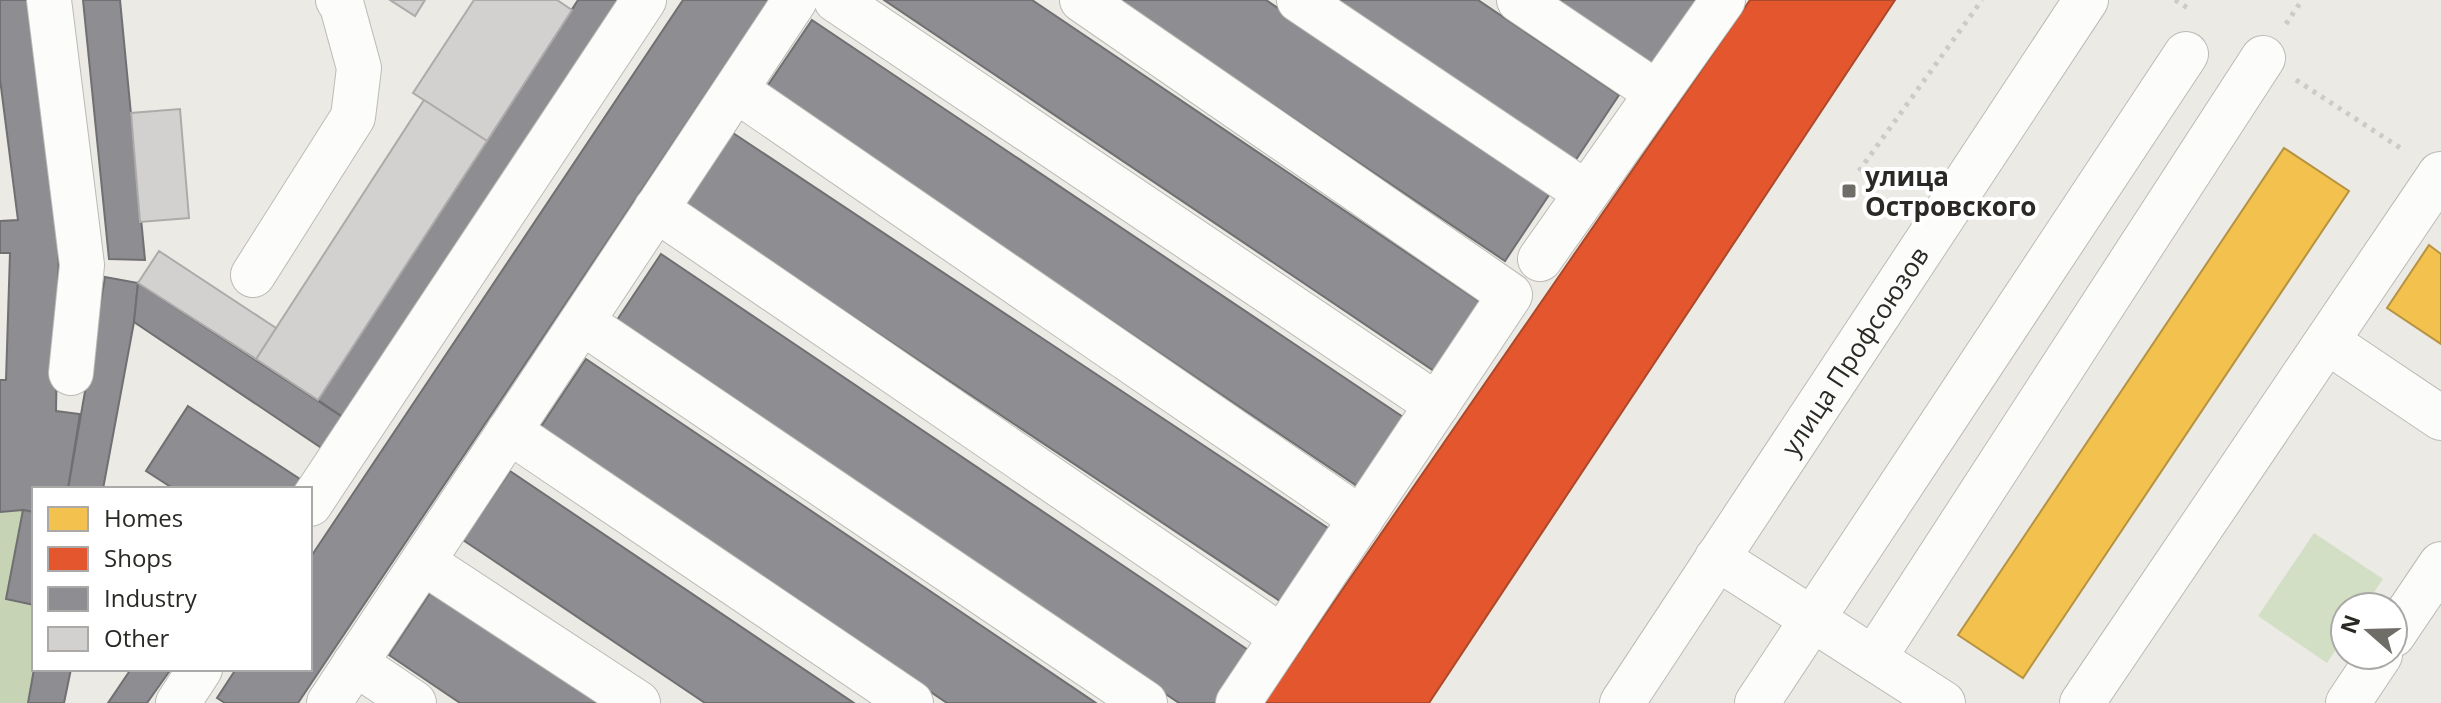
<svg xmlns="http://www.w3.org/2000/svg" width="2441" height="703" font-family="'Open Sans',sans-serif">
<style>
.green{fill:#d3dfc4}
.forest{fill:#c6d3b5}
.homes{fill:#f2c14e;stroke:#b69342;stroke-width:2}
.shops{fill:#e4572e;stroke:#ac492b;stroke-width:2}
.industry{fill:#8d8d92;stroke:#706f71;stroke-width:2}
.building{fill:#d3d1d0;stroke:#adabaa;stroke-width:2}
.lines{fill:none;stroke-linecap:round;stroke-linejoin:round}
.minor-casing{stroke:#bcbab5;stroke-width:46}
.major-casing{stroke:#bcbab5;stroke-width:46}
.path{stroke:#cbcbc9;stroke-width:5;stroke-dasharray:4 6;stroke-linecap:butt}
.minor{stroke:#fcfcfb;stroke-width:44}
.major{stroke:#fcfcfb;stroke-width:44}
.poi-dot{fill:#6f6d68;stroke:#fff;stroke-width:3}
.labels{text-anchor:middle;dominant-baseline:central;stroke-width:8;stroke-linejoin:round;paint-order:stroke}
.poi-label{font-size:26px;font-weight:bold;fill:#2b2925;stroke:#fff;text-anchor:start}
.street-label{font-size:26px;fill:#2b2925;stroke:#fff}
</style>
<rect width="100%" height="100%" fill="#eceae4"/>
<path class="green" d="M2314,533L2383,579L2364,607H2345V636L2327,663L2258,616Z"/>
<path class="forest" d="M23,510L6,599L34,605V669L28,703H0V512Z"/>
<g class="homes">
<path d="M2284,148L2349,191L2023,678L1958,635Z"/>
<path d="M2429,245L2441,254V344L2387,308Z"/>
</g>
<path class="shops" d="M1750,0H1895L1429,703H1264Z"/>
<g class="industry">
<path d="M0,0H29L59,236L56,411L80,414L68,489H34V512L23,510L0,512V380H6L10,253H0V221L18,220L0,79Z"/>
<path d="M83,0H120L145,260L109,259Z"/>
<path d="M578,0H623L350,422L318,400Z"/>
<path d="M683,0H769L298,703H225L217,698L236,669H310V558Z"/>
<path d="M884,0H1032L1486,306L1440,375Z"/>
<path d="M1117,0H1266L1551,192L1505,261Z"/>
<path d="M1330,0H1478L1619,95L1573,164Z"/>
<path d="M1557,0H1699L1654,66Z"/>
<path d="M812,20L1409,421L1363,490L766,88Z"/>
<path d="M733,133L1331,530L1283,603L685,205Z"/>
<path d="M661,254L1257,656L1226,703H1179L615,323Z"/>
<path d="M105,277L138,283L134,322L103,489H68Z"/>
<path d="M138,283L350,422L329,453L134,322Z"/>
<path d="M586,359L1096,703H947L540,428Z"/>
<path d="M188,406L300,479L294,489H174L146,471Z"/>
<path d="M510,471L854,703H705L463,540Z"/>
<path d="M23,510L34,512V605L6,599Z"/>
<path d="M434,587L607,703H460L389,655Z"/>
<path d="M34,669H71L64,703H28Z"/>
<path d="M131,669H171L147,703H108Z"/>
</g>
<g class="building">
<path d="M390,0H425L415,16Z"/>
<path d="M474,0H557L572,10L487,141L413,93Z"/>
<path d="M424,100L487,141L318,400L256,359Z"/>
<path d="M180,109L189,218L140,222L131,113Z"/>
<path d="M159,251L276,328L256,359L138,283Z"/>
</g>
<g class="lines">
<g class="minor-casing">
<g id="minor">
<path d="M49,0L82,265L71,373"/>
<path d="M836,0L1437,405"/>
<path d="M1082,0L1510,295L1238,703"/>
<path d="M1299,0L1586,193"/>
<path d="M1519,0L1657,93"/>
<path d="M736,90L1361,519"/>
<path d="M656,209L1282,637"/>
<path d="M1540,259L1723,0"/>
<path d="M253,275L353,117L359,68L342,6L338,0"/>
<path d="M582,322L1145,703"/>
<path d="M2328,342L2441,418"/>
<path d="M509,431L911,703"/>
<path d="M310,504L644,0"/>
<path d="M1717,558L1943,703"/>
<path d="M423,562L638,703"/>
<path d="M2393,635L2441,564"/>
<path d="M1874,658L2263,58"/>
<path d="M355,663L414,703"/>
<path d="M178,703L200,669"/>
<path d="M329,703L795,0"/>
<path d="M1757,703L2186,54"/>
<path d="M2082,703L2440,174"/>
<path d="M2348,703L2380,655"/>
</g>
</g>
<g class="major-casing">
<g id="major">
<path id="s1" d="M1622,703L2086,0"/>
</g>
</g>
<g class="path">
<path d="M2175,0L2191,10"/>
<path d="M2286,24L2302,0"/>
<path d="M2296,80L2405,151"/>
<path d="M1859,171L1982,0"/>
</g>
<use href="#minor" class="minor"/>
<use href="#major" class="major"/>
</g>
<rect class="poi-dot" x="1841" y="183" width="16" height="16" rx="4"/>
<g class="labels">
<g class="poi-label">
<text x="1865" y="176">улица<tspan x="1865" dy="30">Островского</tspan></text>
</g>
<g class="street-label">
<text stroke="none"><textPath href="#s1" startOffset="422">улица Профсоюзов</textPath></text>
</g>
</g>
<rect x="32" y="487" width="280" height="184" fill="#ffffff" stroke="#aaa9a8" stroke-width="2"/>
<rect x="48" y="507" width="40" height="24" fill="#f2c14e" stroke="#aaa9a8" stroke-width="2"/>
<text x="104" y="527" font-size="24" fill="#2b2925">Homes</text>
<rect x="48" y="547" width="40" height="24" fill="#e4572e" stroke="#aaa9a8" stroke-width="2"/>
<text x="104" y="567" font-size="24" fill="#2b2925">Shops</text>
<rect x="48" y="587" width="40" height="24" fill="#8d8d92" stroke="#aaa9a8" stroke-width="2"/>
<text x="104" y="607" font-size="24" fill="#2b2925">Industry</text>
<rect x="48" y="627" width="40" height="24" fill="#d3d1d0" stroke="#aaa9a8" stroke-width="2"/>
<text x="104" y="647" font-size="24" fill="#2b2925">Other</text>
<g transform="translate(2369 631) rotate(290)"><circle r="38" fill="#ffffff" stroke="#aaa9a8" stroke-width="2"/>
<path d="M0-6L14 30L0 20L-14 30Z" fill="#6f6d68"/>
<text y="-12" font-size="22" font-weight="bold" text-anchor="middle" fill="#2b2925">N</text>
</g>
</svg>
